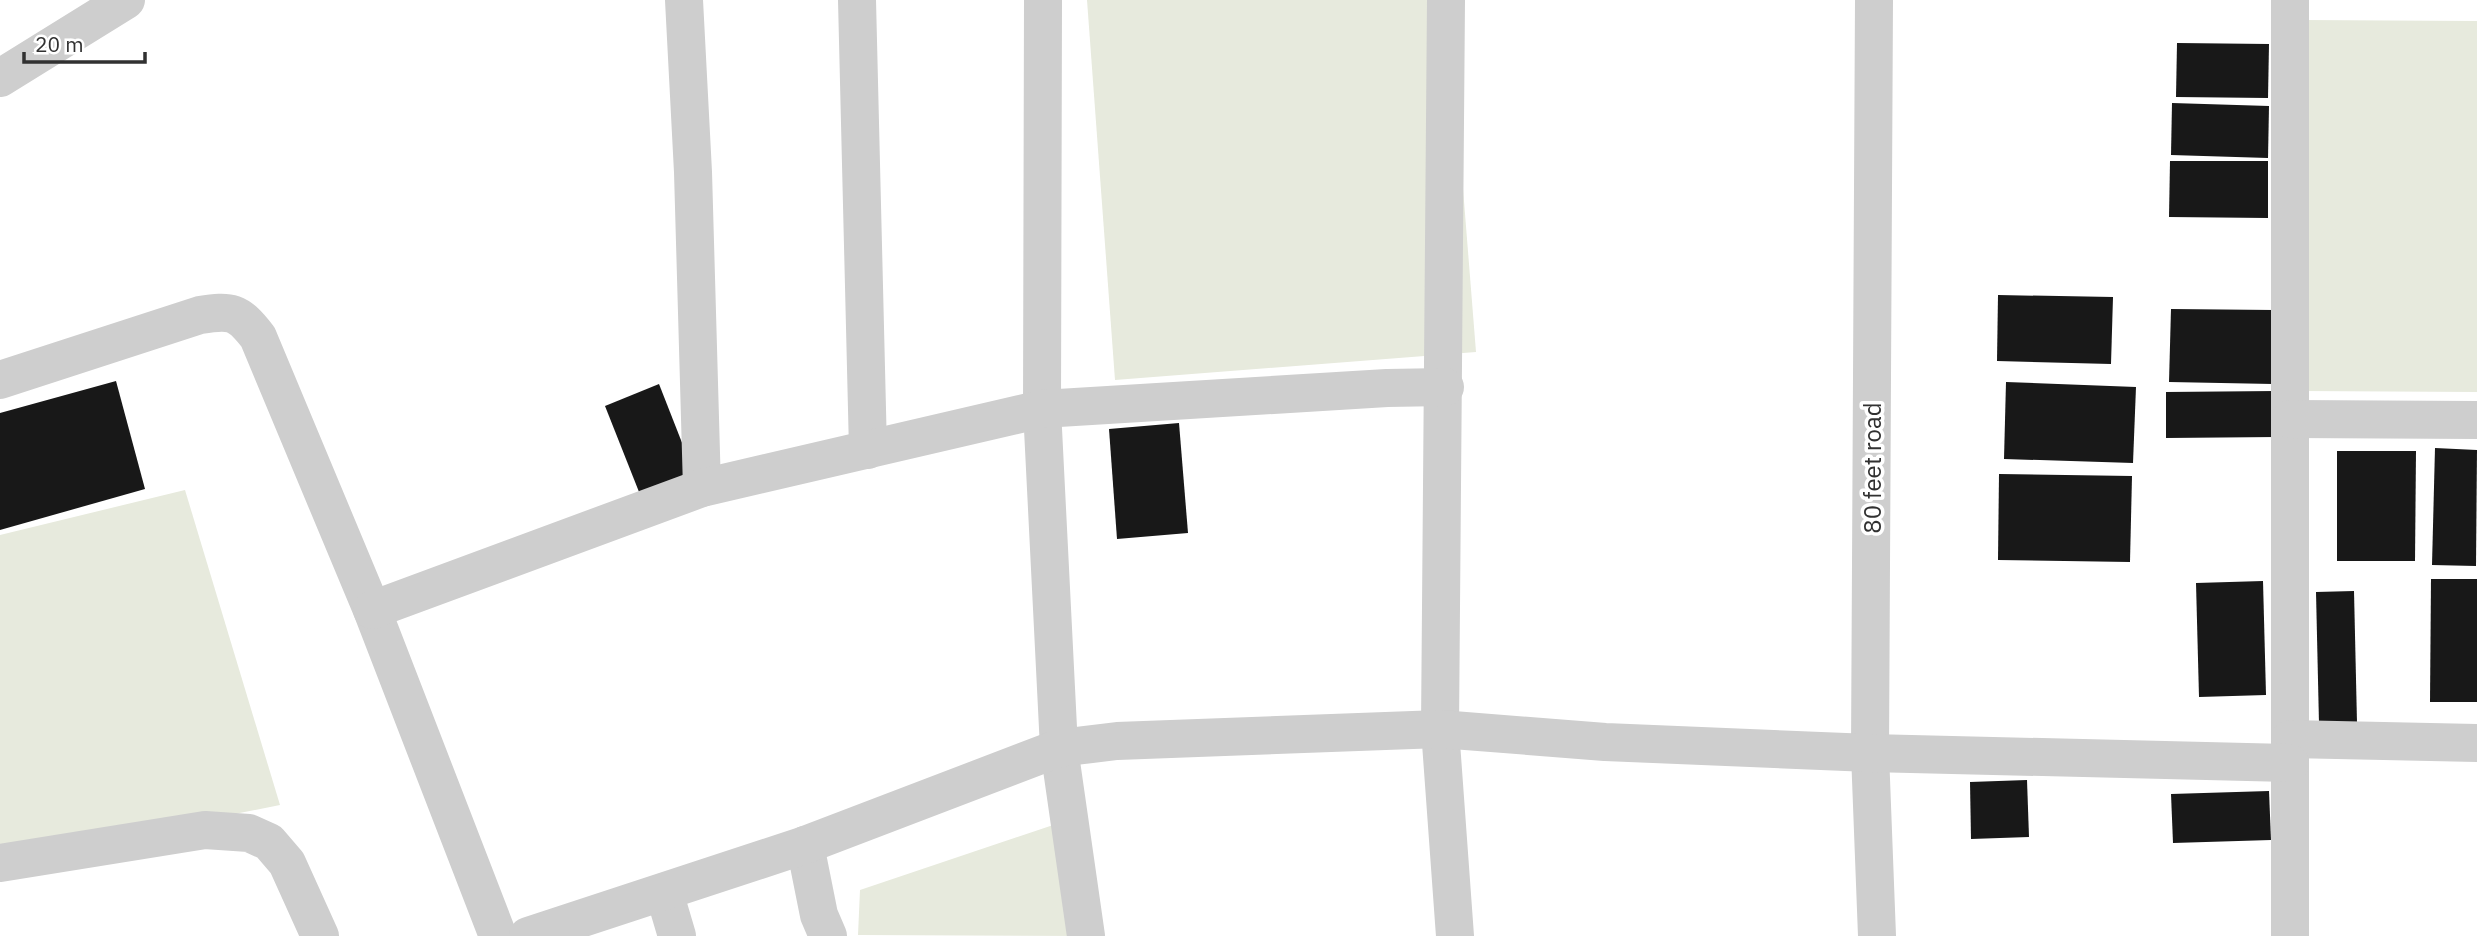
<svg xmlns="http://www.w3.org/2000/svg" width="2477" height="936" font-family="'IBM Plex Sans',sans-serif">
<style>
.green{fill:#e7eadd}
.building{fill:#181818}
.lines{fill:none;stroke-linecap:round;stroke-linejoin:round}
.minor{stroke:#cecece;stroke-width:38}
.labels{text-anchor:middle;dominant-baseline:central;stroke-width:7;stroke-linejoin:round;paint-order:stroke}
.street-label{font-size:24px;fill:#313131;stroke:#fff}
</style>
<rect width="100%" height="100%" fill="#fff"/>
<g class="green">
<path d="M1087,0H1448L1476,352L1115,380Z"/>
<path d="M2302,20L2477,21V392L2299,391Z"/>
<path d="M185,490L280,805L108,839L0,853V535Z"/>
<path d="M1080,816L1082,936L858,935L860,890Z"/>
</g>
<g class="building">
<path d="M2177,43L2269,44L2268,98L2176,97Z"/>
<path d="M2172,103L2269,106L2268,158L2171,155Z"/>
<path d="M2170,161H2268V218L2169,217Z"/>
<path d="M1998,295L2113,297L2111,364L1997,361Z"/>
<path d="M2171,309L2274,310L2273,384L2169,382Z"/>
<path d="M116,381L145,489L0,530V413Z"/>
<path d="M2006,382L2136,387L2133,463L2004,459Z"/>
<path d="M659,384L697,481L643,502L605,406Z"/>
<path d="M2276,391L2277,437L2166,438V392Z"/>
<path d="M1179,423L1188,533L1117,539L1109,429Z"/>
<path d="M2435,448L2477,450L2476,566L2432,565Z"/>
<path d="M2337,451H2416L2415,561H2337Z"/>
<path d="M1999,474L2132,476L2130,562L1998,560Z"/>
<path d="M2431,579H2477V702H2430Z"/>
<path d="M2263,581L2266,695L2199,697L2196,583Z"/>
<path d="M2354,591L2357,723L2319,724L2316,592Z"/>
<path d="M2027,780L2029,837L1971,839L1970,782Z"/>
<path d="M2269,791L2271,840L2173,843L2171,794Z"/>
</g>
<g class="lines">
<g class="minor">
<path d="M684,0L693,172L702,488"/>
<path d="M857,0L868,450"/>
<path d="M1043,0L1042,409L1059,748L1086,936"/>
<path d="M1446,0L1440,729L1455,936"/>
<path d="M1874,0L1870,753L1877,936"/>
<path d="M2290,0V936"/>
<path d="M0,78L126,0"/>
<path d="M0,380L200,315C231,310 238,311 258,337L372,610L498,936"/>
<path d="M2290,419L2477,420"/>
<path d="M372,610L702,488L1042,409L1387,388L1445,387"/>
<path d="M2290,739L2477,743"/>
<path d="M805,845L819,915L828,936"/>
<path d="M0,863L205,830L249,833L269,842L287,863L320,936"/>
<path d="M664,892L677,936"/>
<path d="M528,936L805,845L1059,748L1117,741L1440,729L1605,742L1870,753L2290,763"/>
</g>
</g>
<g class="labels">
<g class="street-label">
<text transform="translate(1872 468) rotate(-90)">80 feet road</text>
</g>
</g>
<path d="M24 52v10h121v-10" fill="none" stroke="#313131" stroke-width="3.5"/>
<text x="35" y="52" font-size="21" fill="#313131" stroke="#ffffff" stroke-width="5" paint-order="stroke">20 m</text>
</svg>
